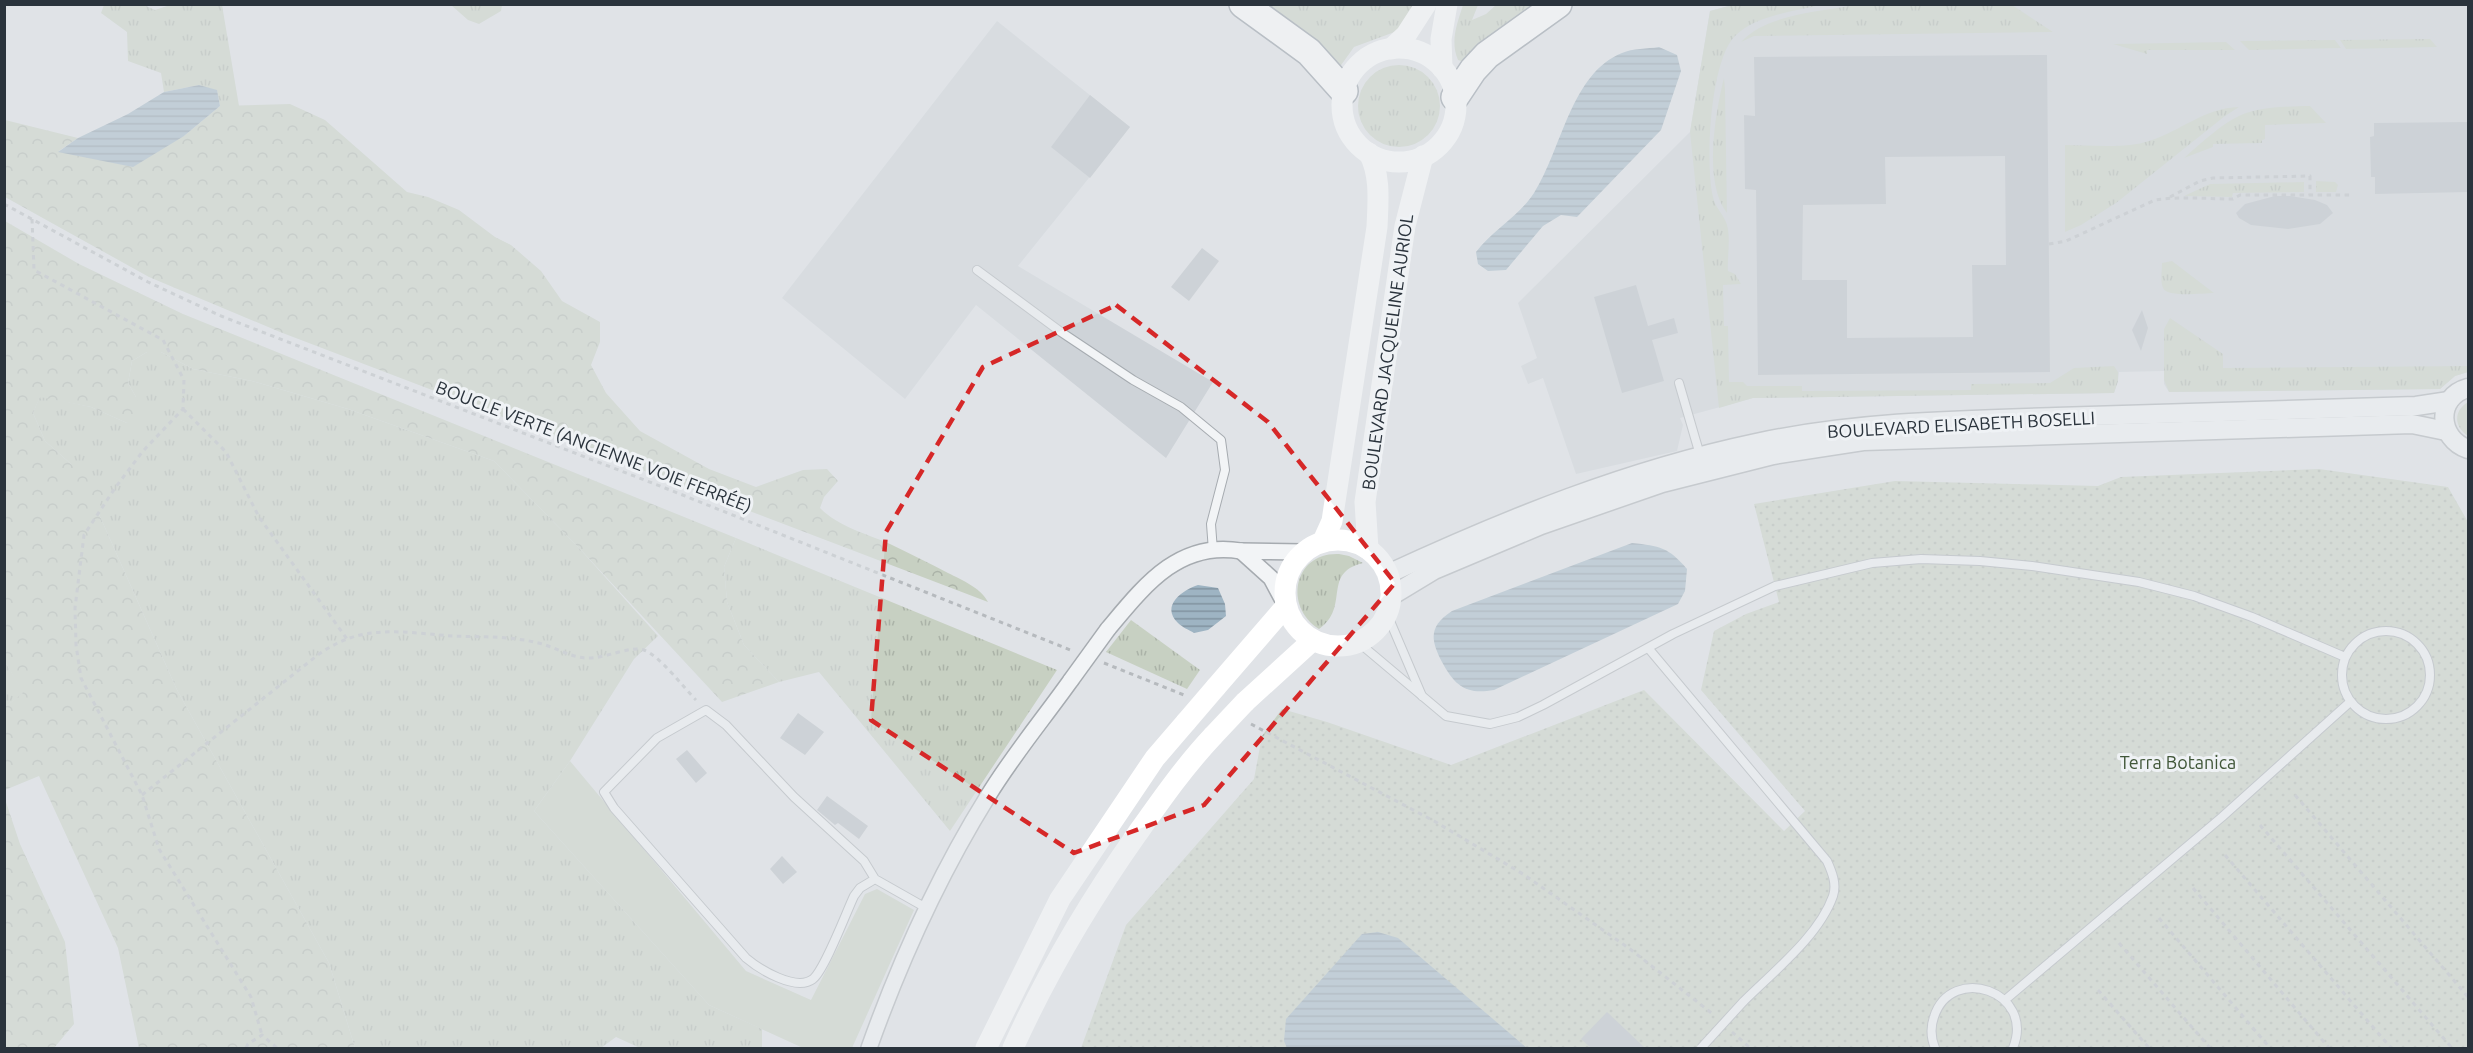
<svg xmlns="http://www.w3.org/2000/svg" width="2473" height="1053" font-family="Ubuntu,sans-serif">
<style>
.built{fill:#ced3d8}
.grass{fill:url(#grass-tufts)}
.forest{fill:url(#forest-crowns)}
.park{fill:url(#park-dots)}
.garden{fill:#c7d0c2}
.water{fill:url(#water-rules)}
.building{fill:#b7bdc3;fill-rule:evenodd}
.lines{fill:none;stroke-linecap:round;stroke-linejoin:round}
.service-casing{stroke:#a6abb0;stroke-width:10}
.minor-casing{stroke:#a6abb0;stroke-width:18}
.tertiary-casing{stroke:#a6abb0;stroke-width:21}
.motorway-casing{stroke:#89929c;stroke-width:30}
.path{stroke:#b6babe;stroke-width:3;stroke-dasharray:4.5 4.5;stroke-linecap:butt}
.service{stroke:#f2f4f6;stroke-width:8}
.minor{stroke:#f2f4f6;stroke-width:15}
.tertiary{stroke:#f2f4f6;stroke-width:18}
.secondary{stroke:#fff;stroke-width:21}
.motorway{stroke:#fff;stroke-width:27}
.service-bridge-casing{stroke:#a6abb0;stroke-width:10;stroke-linecap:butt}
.minor-bridge-casing{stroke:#a6abb0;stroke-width:18;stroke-linecap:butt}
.service-bridge{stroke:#f2f4f6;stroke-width:8}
.minor-bridge{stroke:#f2f4f6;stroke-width:15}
.secondary-bridge{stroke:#fff;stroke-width:21}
.marked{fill:none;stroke:#d62828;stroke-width:4.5;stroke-dasharray:12 8;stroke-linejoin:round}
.labels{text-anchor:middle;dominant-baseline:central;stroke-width:6;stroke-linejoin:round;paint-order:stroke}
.street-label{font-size:18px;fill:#2a333c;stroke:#eff2f5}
.park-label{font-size:18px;fill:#415739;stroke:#eff2f5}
</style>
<defs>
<pattern id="grass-tufts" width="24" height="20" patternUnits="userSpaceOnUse" patternTransform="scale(1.5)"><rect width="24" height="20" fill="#c7d0c2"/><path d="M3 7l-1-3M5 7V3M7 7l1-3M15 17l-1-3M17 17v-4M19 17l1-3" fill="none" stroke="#abb3a8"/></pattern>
<pattern id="forest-crowns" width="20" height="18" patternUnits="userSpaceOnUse" patternTransform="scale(1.5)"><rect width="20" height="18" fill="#c7d0c2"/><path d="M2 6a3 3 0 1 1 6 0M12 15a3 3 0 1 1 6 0" fill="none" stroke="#abb3a8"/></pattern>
<pattern id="park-dots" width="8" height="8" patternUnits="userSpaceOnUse" patternTransform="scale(1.5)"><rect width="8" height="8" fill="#c7d0c2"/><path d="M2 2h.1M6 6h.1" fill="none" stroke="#abb3a8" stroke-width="1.8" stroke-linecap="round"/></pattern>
<pattern id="water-rules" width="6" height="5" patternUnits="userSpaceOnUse" patternTransform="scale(1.5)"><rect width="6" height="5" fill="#9eb4c3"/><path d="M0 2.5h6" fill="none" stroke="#8193a0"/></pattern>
</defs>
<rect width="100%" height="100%" fill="#e0e3e7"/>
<g class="built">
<path d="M1736,4L2468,5V372L2455,376L2440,389L2169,392L2164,384V371L2119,372L2118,381L2114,393L1753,398L1680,418L1683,425L1677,451L1576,474L1543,378L1528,384L1521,366L1537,358L1518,303L1690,132L1710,11Z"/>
<path d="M997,21L1130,127L1018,266L1213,382L1166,458L976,305L905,399L782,298Z"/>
</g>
<g class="grass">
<path d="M1736,4L1820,5C1793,12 1756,15 1735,36C1710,61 1705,163 1713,197C1715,208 1725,216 1727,225C1731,239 1727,257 1728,271L1735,274L1741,284L1723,285L1724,326H1728L1729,382H1743L1747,386H1802V391L1971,390V384L2050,383L2074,368L2114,366L2118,372V381L2114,393L1753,398L1719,408L1690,132L1710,11Z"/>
<path d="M104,5H144L155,10L170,5H222L239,106H220L217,91L199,85L164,92L161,73L128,61L127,32L101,13Z"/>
<path d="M451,5H502L501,11L479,24L468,20Z"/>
<path d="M1256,5H1416L1400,30L1354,47L1339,68Z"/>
<path d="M1463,5H1478L1472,20L1486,14L1496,5H1547L1464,62L1458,60C1450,41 1457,24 1463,5Z"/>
<path d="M1855,5H2012L2053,32L1754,36L1741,42C1766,14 1819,12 1855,5Z"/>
<path d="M2430,39L2437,47L2346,49L2340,40Z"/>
<path d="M2335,40L2341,48L2249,50L2240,41Z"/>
<path d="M2226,42L2235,50H2147V54L2113,44Z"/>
<circle cx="1399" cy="106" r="41"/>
<path d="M1724,78L1725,89L1727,213C1703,183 1715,113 1724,78Z"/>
<path d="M2310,106L2326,123L2265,125V139L2262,140V143L2213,144V147L2184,158C2236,113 2240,107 2310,106Z"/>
<path d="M2239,107L2225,116L2116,203L2081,225L2065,232V145C2090,145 2126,149 2149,141C2181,131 2204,108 2239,107Z"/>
<path d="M2316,181L2335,182L2338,185L2336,192H2316Z"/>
<path d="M2304,182V192L2233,193L2232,197L2184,196L2210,184Z"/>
<path d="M2172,261L2214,293C2204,293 2167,298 2163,288C2160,281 2162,270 2162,263Z"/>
<path d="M2170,318L2223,354V368L2468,366V372L2455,376L2440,389L2169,392L2164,380V329Z"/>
<path d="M147,352H161L193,369L252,381L348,409L494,461L580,549L658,636L634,659L570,761L534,811L709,1005L762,1029V1048H640L616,1037L601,1048H355L329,963L177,690L98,512L71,464L45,441L33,413L40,396L91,407L127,423L136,397L128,383L132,361Z"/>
<path d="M2468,402V436C2454,427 2453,411 2468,402Z"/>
<path d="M736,538L1057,670L950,831L819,672L779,682L744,645L727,602L724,567Z"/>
<path d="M1339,554L1349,556L1363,563C1321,573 1351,607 1319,629C1283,606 1294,552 1339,554Z"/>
<path d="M1131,620L1200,670L1187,689L1106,652Z"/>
<path d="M4,660L24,693L5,707H4Z"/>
</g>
<g class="forest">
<path d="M290,104L325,120L407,192L428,197L459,210L495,237L511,245L541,271L562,301L600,322V342L591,365L606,393L640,431L709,469L756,487L803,470L827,469L838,481L824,497L820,508C839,527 865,533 890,544C909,553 929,563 948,573C962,580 981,588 988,602L280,332L149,277L5,197V120L78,138L59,151L184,136L220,106Z"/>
<path d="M5,221L79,264L183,314L736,538L724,567L727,602L744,645L779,682L722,702L580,549L494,461L348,409L252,381L193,369L161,352H147L132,361L128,383L136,397L143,419L127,423L91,407L40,397L33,413L45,441L71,464L104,491L98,512L177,690L329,963L355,1048H139L118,948L39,776L5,790V707L23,693L4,660Z"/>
<path d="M4,796L20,844L65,942L74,1024L54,1048H5Z"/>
</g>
<path class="park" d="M2319,469L2448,487L2468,522V1048H1081L1126,925L1254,779L1262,736L1282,709L1327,722L1451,765L1644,690L1784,831L1805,811L1701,690L1714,631L1746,614L1779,602L1754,504L1895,481L2098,486L2121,477Z"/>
<path class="garden" d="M570,761L746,971L811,1000L865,894L877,889L914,910L852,1048H803L709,1005L534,811Z"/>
<g class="water">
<path d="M1659,47L1677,55L1681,71L1661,130L1577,217L1561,215L1543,226L1506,270L1488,271L1478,264L1476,252C1493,230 1519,216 1534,193C1562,149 1571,73 1622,53C1633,48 1647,49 1659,47Z"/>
<path d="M199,85L217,90L220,106L184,136L133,167L58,152L78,138L128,114L164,92Z"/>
<path d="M1632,543C1660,546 1668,547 1687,569L1685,591L1678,604L1494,690C1466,695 1455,686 1442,662C1430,639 1429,626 1452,611Z"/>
<path d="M1198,585L1218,588L1225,604L1226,616L1208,630L1194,633C1189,630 1182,627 1178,623C1160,605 1183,590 1198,585Z"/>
<path d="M1378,932L1398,938L1527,1048H1287L1284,1041L1286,1019L1362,934Z"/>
</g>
<g class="building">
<path d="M2047,55L2050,372L1758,375L1756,190L1745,189L1744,115L1755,116L1754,57ZM2005,156L2006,265H1972L1973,337L1847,338V280H1802L1803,205L1886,204L1885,157Z"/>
<path d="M1090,95L1130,127L1090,178L1051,147Z"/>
<path d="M2469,122V192L2375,194V177H2371L2370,137L2374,136V123Z"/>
<path d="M2275,196H2290L2315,200L2327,205L2333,213L2320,224L2288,229L2251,225L2239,218L2236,213L2245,204Z"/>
<path d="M1202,248L1219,261L1189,301L1171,287Z"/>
<path d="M1636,285L1648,326L1674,318L1678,333L1652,340L1664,381L1622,393L1594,297Z"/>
<path d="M2142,310L2148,328L2141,351L2132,330Z"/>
<path d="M798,713L824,732L805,755L780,738Z"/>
<path d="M687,750L707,773L696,783L676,759Z"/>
<path d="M827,796L868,826L859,839L838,823L835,825L817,810Z"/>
<path d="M782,856L797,872L783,884L770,869Z"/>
<path d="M1607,1012L1645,1048H1591L1581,1039Z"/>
</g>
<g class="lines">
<g class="service-casing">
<g id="service">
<path d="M977,270L1061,332L1133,380L1181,407L1221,440L1225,470L1211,524L1213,551"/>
<path d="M1679,383L1700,455"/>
<path d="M1387,614L1422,696"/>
<circle cx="2386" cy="675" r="44"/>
<path d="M1358,642L1446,716L1490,724L1518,717L1543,705L1673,634L1775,586L1872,563L1921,559L1980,561L2032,566L2139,582L2194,596L2252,617L2345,657"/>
<path d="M1649,649L1827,861C1832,872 1837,884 1833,896C1819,936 1773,972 1743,1002"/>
<path d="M875,879L860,888L854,896C846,913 825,969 813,979C796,992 759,969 746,958L614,808L604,792L657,738L706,710L726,725L794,797L864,861L875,879L928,909"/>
<path d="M2005,1000L2222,817L2350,702"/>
<path d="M1935,1048C1931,1038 1930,1028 1934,1017C1951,963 2036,991 2013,1048"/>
</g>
</g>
<g class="minor-casing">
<g id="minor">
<path d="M1286,606L1271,578L1241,551L1303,552"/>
<path d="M1108,629C1144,586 1179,540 1241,551"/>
<path d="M869,1048C900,961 939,875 988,796C1013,755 1044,718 1071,680"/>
</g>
</g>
<g class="tertiary-casing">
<g id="tertiary">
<path d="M2468,388C2435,397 2438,439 2468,449"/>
<path d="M1388,574C1507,519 1628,470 1756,443C1854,422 1956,420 2056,417C2176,413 2296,409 2416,406L2449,401"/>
<path d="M1391,596L1434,570L1541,525L1662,483L1773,455L1863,441L2412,424L2446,431"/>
</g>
</g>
<g class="motorway-casing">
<g id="motorway">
<path d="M1243,4L1309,52L1344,91"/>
<path d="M1455,97L1473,70L1487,55L1558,4"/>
</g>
</g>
<g class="path">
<path d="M2170,197L2200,181L2213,178L2310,176V195"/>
<path d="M4,204L148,282L221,316L665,488L1073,651"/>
<path d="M32,219L34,270L163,340L184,380L183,409L143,451L115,488L84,535L75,608L76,645L81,678L142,795L159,849L251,997L262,1035"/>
<path d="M2049,244L2066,241L2155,200C2180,196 2207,199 2233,199L2240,195H2350"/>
<path d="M183,409L226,452L259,517L347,639"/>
<path d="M1104,663L1184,695"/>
<path d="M1251,724L1434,821L1523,874L1630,949L1714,1015"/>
<path d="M142,795L319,654C334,644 348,637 365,634C393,629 424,634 452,636C479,637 508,636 534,642C552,645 568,657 586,658C606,659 630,645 644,650C660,656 683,687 696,700"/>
<path d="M2295,795L2468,997"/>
<path d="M2260,825L2452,1048"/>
<path d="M2225,855L2391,1048"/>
<path d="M2193,888L2329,1048"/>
<path d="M2159,918L2270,1048"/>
<path d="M2119,943L2210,1048"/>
<path d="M2098,990L2149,1048"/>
<path d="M1732,1032L1750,1048"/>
<path d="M246,1048L248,1044L262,1035L277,1048"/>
</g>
<use href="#service" class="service"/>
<use href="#minor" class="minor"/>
<use href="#tertiary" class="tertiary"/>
<g class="secondary">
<circle cx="1399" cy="105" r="57"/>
<path d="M1391,49L1406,35L1426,4"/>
<path d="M1442,68L1441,39L1447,4"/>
<circle cx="1338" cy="593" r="53"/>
<path d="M1323,541L1332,521L1377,227C1378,202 1381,176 1369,153"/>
<path d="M1368,549L1365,502L1405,226L1423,156"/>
<path d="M1216,687L1286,606"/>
<path d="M1245,702L1313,640"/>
<path d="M986,1048L1060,899L1155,758L1186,722"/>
<path d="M1013,1048C1047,973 1089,902 1137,834C1161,800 1184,767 1213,736"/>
</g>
<use href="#motorway" class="motorway"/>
<g class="service-bridge-casing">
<path id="service-bridge" d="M1701,1048L1743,1002"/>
</g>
<g class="minor-bridge-casing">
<path id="minor-bridge" d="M1071,680L1108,629"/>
</g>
<use href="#service-bridge" class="service-bridge"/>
<use href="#minor-bridge" class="minor-bridge"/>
<g class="secondary-bridge">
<path d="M1186,722L1216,687"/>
<path d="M1213,736L1245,702"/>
</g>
</g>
<path d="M0 0H2473V1053H0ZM1116,305L1268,422L1395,583L1204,805L1074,853L871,720L886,532L983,367Z" fill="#e0e3e7" fill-opacity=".55" fill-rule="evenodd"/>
<path class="marked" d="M1116,305L1268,422L1395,583L1204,805L1074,853L871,720L886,532L983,367Z"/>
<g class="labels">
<g class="street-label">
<text transform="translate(1387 352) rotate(-82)">BOULEVARD JACQUELINE AURIOL</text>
<text transform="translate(1961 424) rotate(-3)">BOULEVARD ELISABETH BOSELLI</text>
<text transform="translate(594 446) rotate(21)">BOUCLE VERTE (ANCIENNE VOIE FERRÉE)</text>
</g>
<g class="park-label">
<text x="2178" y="762">Terra Botanica</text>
</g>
</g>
<rect width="2473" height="1053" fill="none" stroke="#2a333c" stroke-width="12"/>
</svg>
